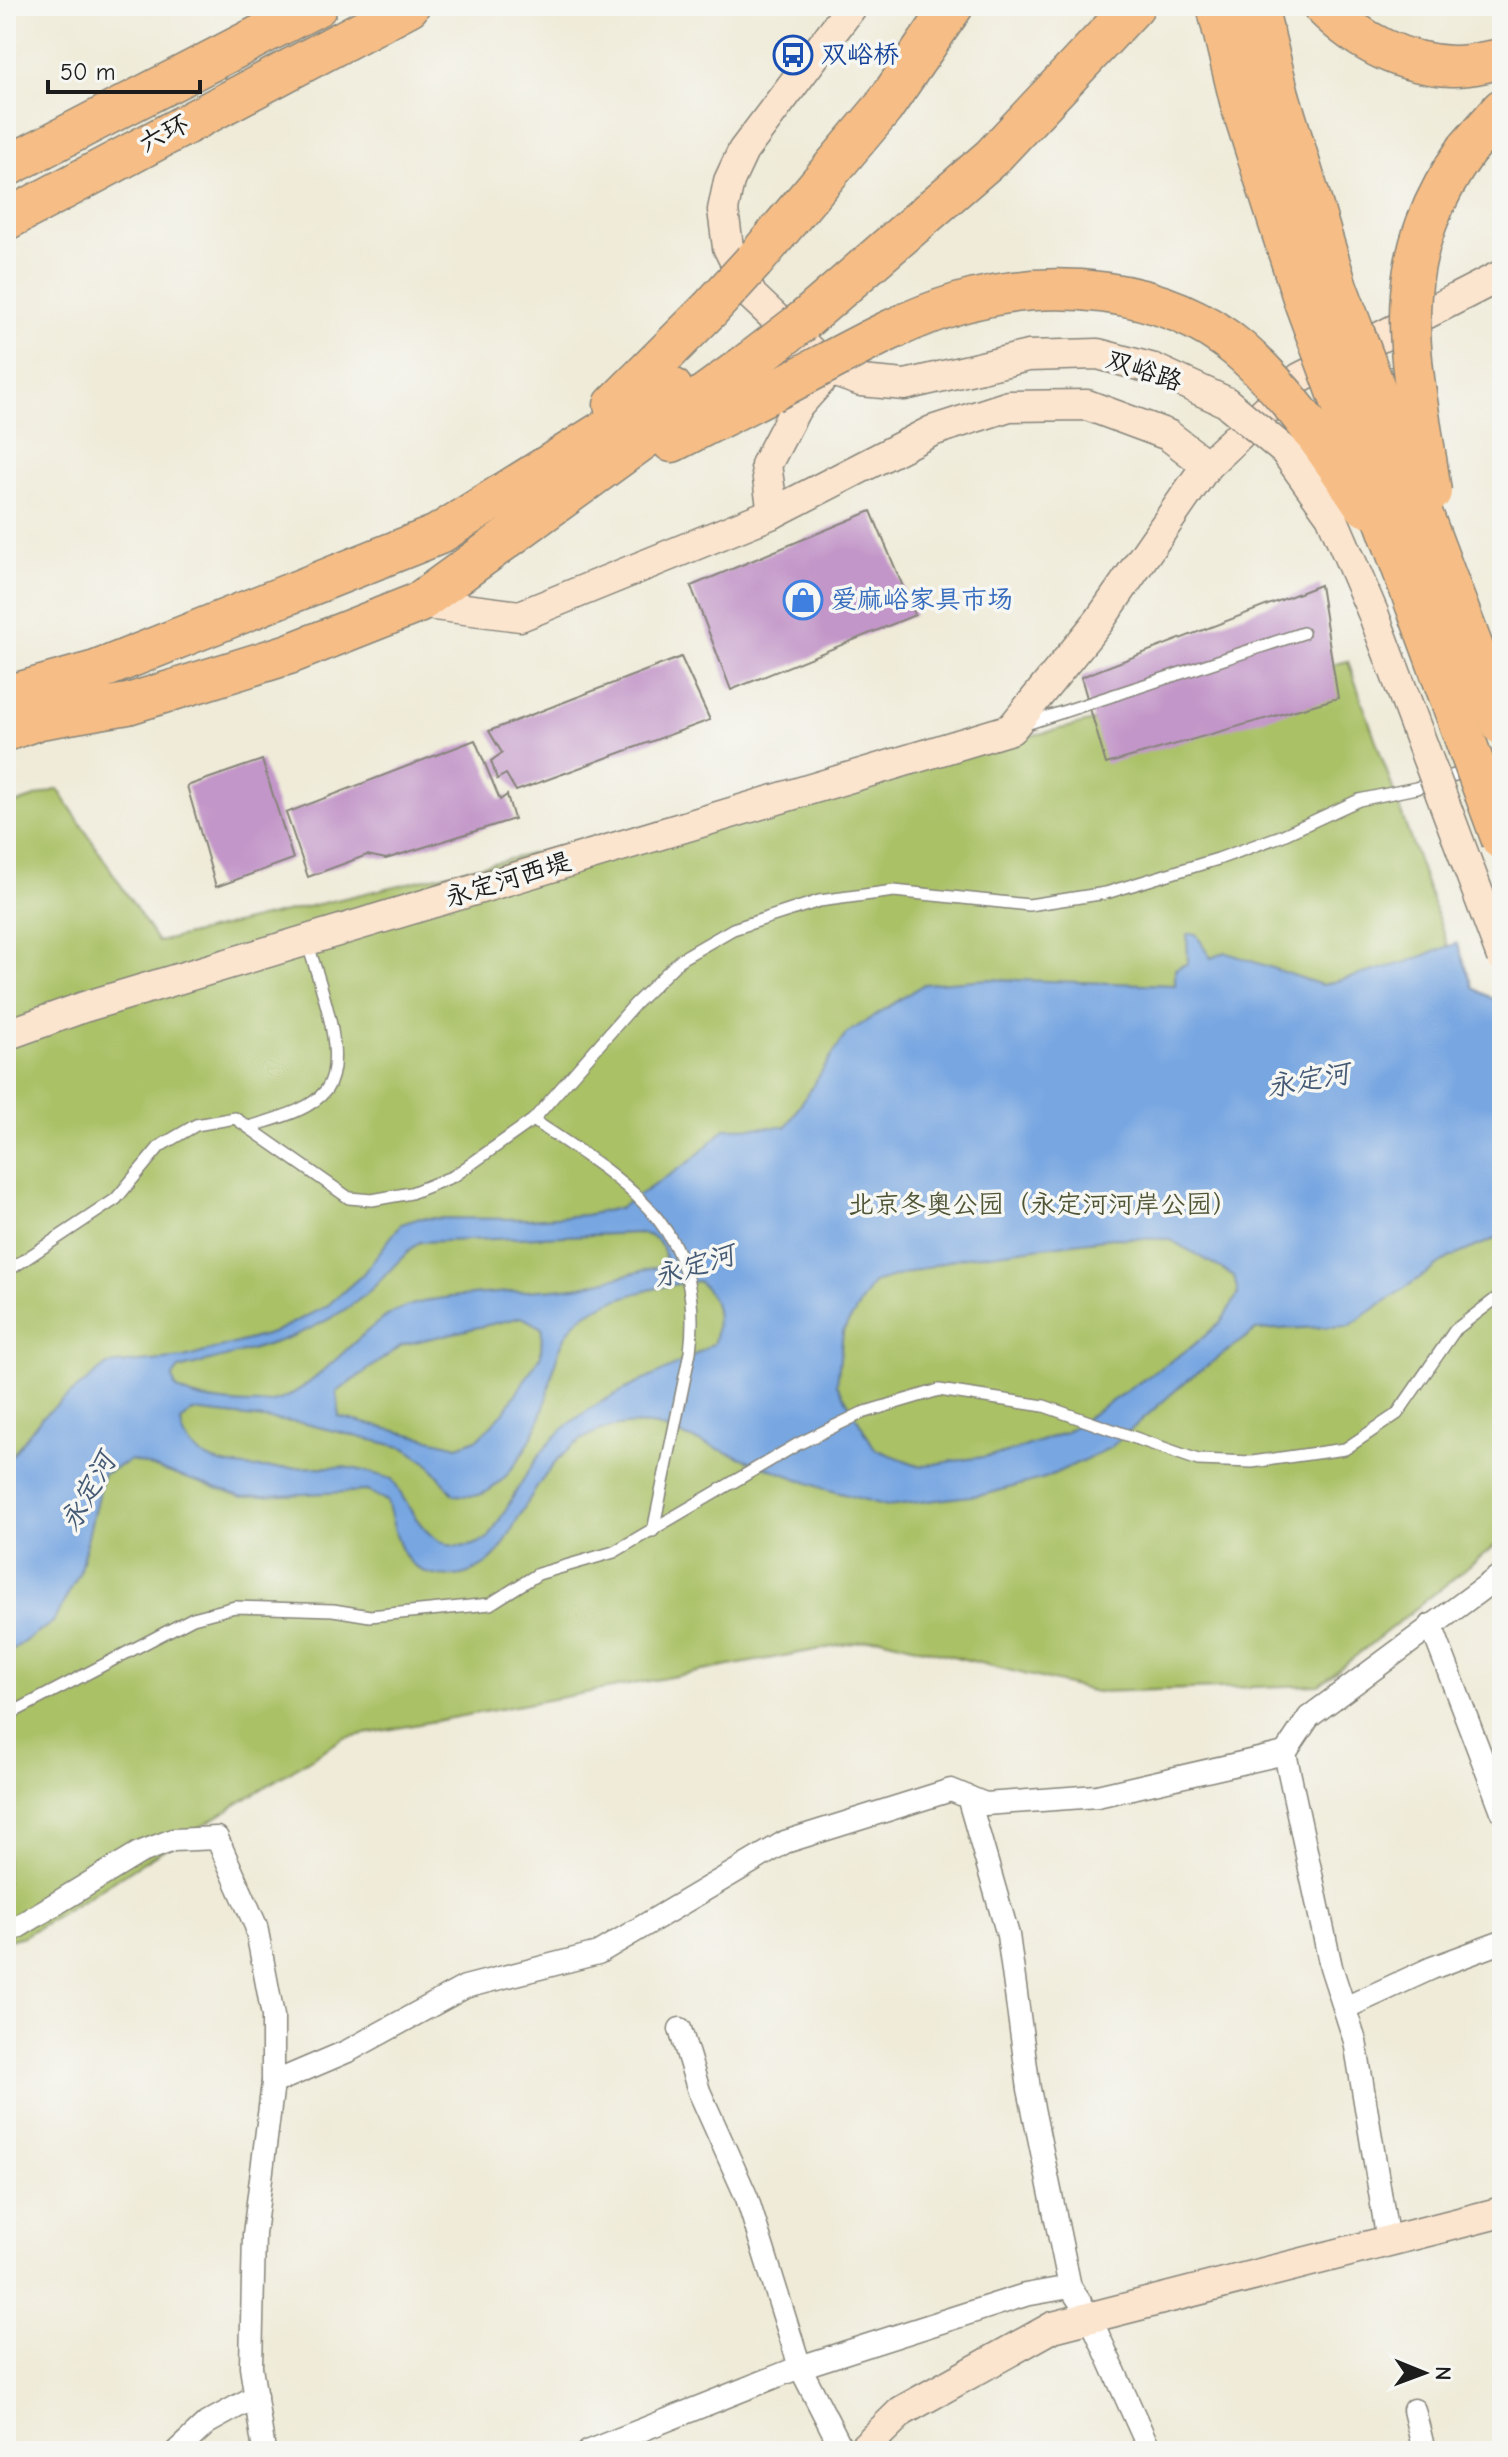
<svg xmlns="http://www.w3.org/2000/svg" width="1508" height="2457" font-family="'Comic Neue','LXGW WenKai TC',sans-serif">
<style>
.green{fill:#aac166;stroke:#636e41;stroke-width:2}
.water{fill:#77a6e1;stroke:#4a617e;stroke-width:2;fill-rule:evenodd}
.building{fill:#c296c8}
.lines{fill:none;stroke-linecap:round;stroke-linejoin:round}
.lane-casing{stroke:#86847a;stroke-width:14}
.street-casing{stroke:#86847a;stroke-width:25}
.secondary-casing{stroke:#86847a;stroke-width:33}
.highway-casing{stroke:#86847a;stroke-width:43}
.lane{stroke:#fff;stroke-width:11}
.street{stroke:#fff;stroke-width:22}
.secondary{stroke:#fbe5cf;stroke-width:30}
.highway{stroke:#f6be86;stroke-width:40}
.secondary-bridge-casing{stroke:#86847a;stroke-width:33;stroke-linecap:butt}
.highway-bridge-casing{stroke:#86847a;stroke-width:43;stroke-linecap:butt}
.secondary-bridge{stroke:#fbe5cf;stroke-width:30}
.highway-bridge{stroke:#f6be86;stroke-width:40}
.labels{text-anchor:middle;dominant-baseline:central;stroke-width:7;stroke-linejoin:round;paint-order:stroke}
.transit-label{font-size:26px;fill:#164399;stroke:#f6f6f2;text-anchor:start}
.street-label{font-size:26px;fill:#1c1c1c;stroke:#f6f6f2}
.shop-label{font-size:26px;fill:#366cbe;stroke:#f6f6f2;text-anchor:start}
.park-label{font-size:26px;fill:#4e5636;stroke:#f6f6f2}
.water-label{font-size:28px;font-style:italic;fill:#455a75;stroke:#f6f6f2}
</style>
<rect width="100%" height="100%" fill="#f6f6f2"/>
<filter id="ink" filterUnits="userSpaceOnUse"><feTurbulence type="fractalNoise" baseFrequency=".0125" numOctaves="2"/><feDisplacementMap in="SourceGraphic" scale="16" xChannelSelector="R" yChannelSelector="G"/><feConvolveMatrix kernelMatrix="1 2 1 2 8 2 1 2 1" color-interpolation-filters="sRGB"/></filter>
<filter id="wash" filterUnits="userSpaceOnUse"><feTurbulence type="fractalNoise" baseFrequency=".006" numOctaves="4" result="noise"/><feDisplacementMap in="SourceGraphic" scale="32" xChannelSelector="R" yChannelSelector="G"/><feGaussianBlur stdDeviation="1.8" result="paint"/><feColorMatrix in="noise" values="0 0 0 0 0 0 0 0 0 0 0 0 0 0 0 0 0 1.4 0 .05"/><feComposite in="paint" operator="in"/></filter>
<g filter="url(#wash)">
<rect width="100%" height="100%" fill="#efebd8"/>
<path class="green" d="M1348,661L1502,1100V1540L1319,1685L1096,1692L880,1638L344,1738L24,1936L6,1941V807L58,789L158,942Z"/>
<path class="water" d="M1187,934H1196L1211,958L1225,952L1322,985L1407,962L1457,943L1474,988L1502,1004V1236L1449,1258L1349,1326L1256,1330L1185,1382L1110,1448L1045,1478L987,1494L887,1506L822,1488L657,1426C584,1416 553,1458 520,1515C512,1528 505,1546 494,1557C473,1578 436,1585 411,1563C397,1549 392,1519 387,1501L367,1491L243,1497L131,1460L103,1474L79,1574L53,1622L6,1654V1463L42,1417L107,1365L184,1358L272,1333L327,1306L362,1275L401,1224L420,1218L528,1219L585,1215L619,1208L692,1160L726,1128L786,1127L846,1034L924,984L988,979L1175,985V969L1188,963ZM639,1233C655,1236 663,1241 665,1258L658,1267C632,1273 606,1281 581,1286C532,1294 434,1290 394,1312C353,1334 310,1398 266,1403C247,1406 199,1401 182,1392C175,1389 174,1384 173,1377L179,1369C243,1352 315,1338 367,1293C386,1277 399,1257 420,1242ZM1112,1238L1169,1239L1234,1276L1238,1294L1221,1322L1190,1348L1064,1433L1003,1454L920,1466L875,1449L837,1384L843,1332L873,1283L959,1258ZM698,1281C719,1298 719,1318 714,1343C664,1377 597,1393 555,1437C527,1466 510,1505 488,1539C435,1566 415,1516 392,1479C378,1475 364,1470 350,1468C304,1462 187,1488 181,1422L192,1411L301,1423L405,1448L428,1463L454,1495C461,1495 472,1497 479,1495C507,1486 529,1445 540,1419C553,1388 551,1349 576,1322C596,1300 668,1284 698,1281ZM522,1317L542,1328L541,1355L504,1412L479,1438L458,1446L339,1417L337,1392L402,1345Z"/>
<g id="blocks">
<g class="building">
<path d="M871,511L915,615L731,690L691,586Z"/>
<path d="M1320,585L1338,698L1106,764L1081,677Z"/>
<path d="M681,657L710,720L516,791L506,774L497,779L491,761L502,753L489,731Z"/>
<path d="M475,740L500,800L507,795L514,819L386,859L367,855L308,877L286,813Z"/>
<path d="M262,760L293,859L216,887L187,786Z"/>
</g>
</g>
</g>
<g filter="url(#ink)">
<use href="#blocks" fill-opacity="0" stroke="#86847a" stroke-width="2"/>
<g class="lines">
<g class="lane-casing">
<g id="lane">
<path d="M1023,725L1303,633"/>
<path d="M533,1120C625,1182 706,1226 690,1352L653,1531"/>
<path d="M249,1127C273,1119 309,1112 326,1090C350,1057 317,977 307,941"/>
<path d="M6,1272L116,1199L160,1146L196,1125L235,1118L349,1198L372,1200L411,1193L454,1176L533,1120L635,1004L681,959L733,929L819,901L894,891L1029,905L1106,893L1218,859L1281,836L1359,800L1416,788L1502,759"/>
<path d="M6,1716L193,1618L235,1607L333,1610L370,1616L490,1604L538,1574L614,1552L798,1444L862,1413L939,1390L1044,1406L1198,1460L1252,1462L1345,1449L1397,1414L1455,1330L1502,1294"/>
</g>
</g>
<g class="street-casing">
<g id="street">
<path d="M1431,1625L1502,1811"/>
<path d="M968,1797L1008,1935L1029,2089L1070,2287L1090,2317L1150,2451"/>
<path d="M6,1934L139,1853L173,1840L217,1838L256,1926L273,2016V2083L254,2234L251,2367L264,2451"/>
<path d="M1345,2008L1432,1968L1502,1942"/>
<path d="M680,2029L699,2091L747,2198L800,2367L843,2451"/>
<path d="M273,2083L348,2051L465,1987L598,1953L785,1842L951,1790L985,1804L1097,1796L1285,1753"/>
<path d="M1388,2241L1355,2041L1331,1967L1285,1753L1309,1717L1502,1574"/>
<path d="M1414,2410L1424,2451"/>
<path d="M177,2451L207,2423L256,2396"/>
<path d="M589,2451L800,2367L1025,2295L1070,2287"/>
</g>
</g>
<g class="secondary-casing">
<g id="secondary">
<path d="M852,6L743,151L729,181L723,210L728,247L752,296L830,370L861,381L905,385L1028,356L1098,354L1154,369"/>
<path d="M773,513L766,465L796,408L830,370"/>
<path d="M418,603L520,616L773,513L932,431L1009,406L1087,405L1168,435L1207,465"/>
<path d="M6,1035L84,1007L1011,729L1099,621L1207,465L1300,378L1502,275"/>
<path d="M861,2451L902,2411L1053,2327L1502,2212"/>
</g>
</g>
<g class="highway-casing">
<g id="highway">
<path d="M1217,6L1241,105"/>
<path d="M1257,6L1279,95"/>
<path d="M1323,6C1358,41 1401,64 1452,66C1468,67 1486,61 1502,59"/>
<path d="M1467,149L1502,109"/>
<path d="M6,167L317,6"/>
<path d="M6,220L409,6"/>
<path d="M754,261L883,108L953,6"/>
<path d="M802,322L992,157L1134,6"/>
<path d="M614,405L710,309"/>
<path d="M672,442L771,392"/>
<path d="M6,696L96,671L437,535L672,388"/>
<path d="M6,731L40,719L128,704L289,654L418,603L751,361"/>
</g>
</g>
<use href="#lane" class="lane"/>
<use href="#street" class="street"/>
<use href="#secondary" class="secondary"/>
<use href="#highway" class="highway"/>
<g class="secondary-bridge-casing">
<path id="secondary-bridge" d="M1154,369L1226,402L1285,451L1331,515L1373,613L1502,957"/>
</g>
<g class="highway-bridge-casing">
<g id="highway-bridge">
<path d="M1279,95L1337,287L1502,725"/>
<path d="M1241,105L1304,301L1502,840"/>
<path d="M710,309L754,261"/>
<path d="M751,361L802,322"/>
<path d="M771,392C831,362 893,323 957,304C1049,277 1164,285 1240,350C1290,393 1327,451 1365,506"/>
<path d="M1431,492C1412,358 1382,268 1467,149"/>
</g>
</g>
<use href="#secondary-bridge" class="secondary-bridge"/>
<use href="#highway-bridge" class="highway-bridge"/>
</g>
</g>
<defs>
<g id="bus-ring" transform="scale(2)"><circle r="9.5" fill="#f6f6f2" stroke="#1a4fb4" stroke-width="1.5"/><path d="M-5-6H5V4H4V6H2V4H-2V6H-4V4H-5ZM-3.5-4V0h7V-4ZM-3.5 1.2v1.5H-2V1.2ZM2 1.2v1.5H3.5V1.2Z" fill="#1a4fb4"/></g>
<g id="shop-ring" transform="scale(2)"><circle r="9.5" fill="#f6f6f2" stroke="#3f7fe0" stroke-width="1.5"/><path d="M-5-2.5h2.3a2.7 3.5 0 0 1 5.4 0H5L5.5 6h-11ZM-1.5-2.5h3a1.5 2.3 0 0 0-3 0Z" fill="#3f7fe0"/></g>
</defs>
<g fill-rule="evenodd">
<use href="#bus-ring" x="793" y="55"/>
<use href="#shop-ring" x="803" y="600"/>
</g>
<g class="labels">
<g class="transit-label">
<text x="821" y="55">双峪桥</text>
</g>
<g class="street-label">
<text transform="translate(164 134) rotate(-28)">六环</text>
<text transform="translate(1144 371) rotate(18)">双峪路</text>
<text transform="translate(508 880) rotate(-17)">永定河西堤</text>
</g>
<g class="shop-label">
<text x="831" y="600">爱麻峪家具市场</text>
</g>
<g class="park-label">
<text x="1043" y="1205">北京冬奥公园（永定河河岸公园）</text>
</g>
<g class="water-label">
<text transform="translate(1308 1080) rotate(-10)">永定河</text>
<text transform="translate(694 1266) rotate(-17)">永定河</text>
<text transform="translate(88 1492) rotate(-61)">永定河</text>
</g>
</g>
<rect width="1508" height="2457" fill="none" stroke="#f6f6f2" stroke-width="32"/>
<g transform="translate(1424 2373) rotate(91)" stroke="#f6f6f2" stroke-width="6" paint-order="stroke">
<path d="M0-6L14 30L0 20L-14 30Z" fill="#1c1c1c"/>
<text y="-12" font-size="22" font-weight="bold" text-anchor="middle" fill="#1c1c1c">N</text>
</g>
<path d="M48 80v12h152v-12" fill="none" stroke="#1c1c1c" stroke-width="4"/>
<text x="60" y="80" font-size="24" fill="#1c1c1c" stroke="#f6f6f2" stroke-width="6" paint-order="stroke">50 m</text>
</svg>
